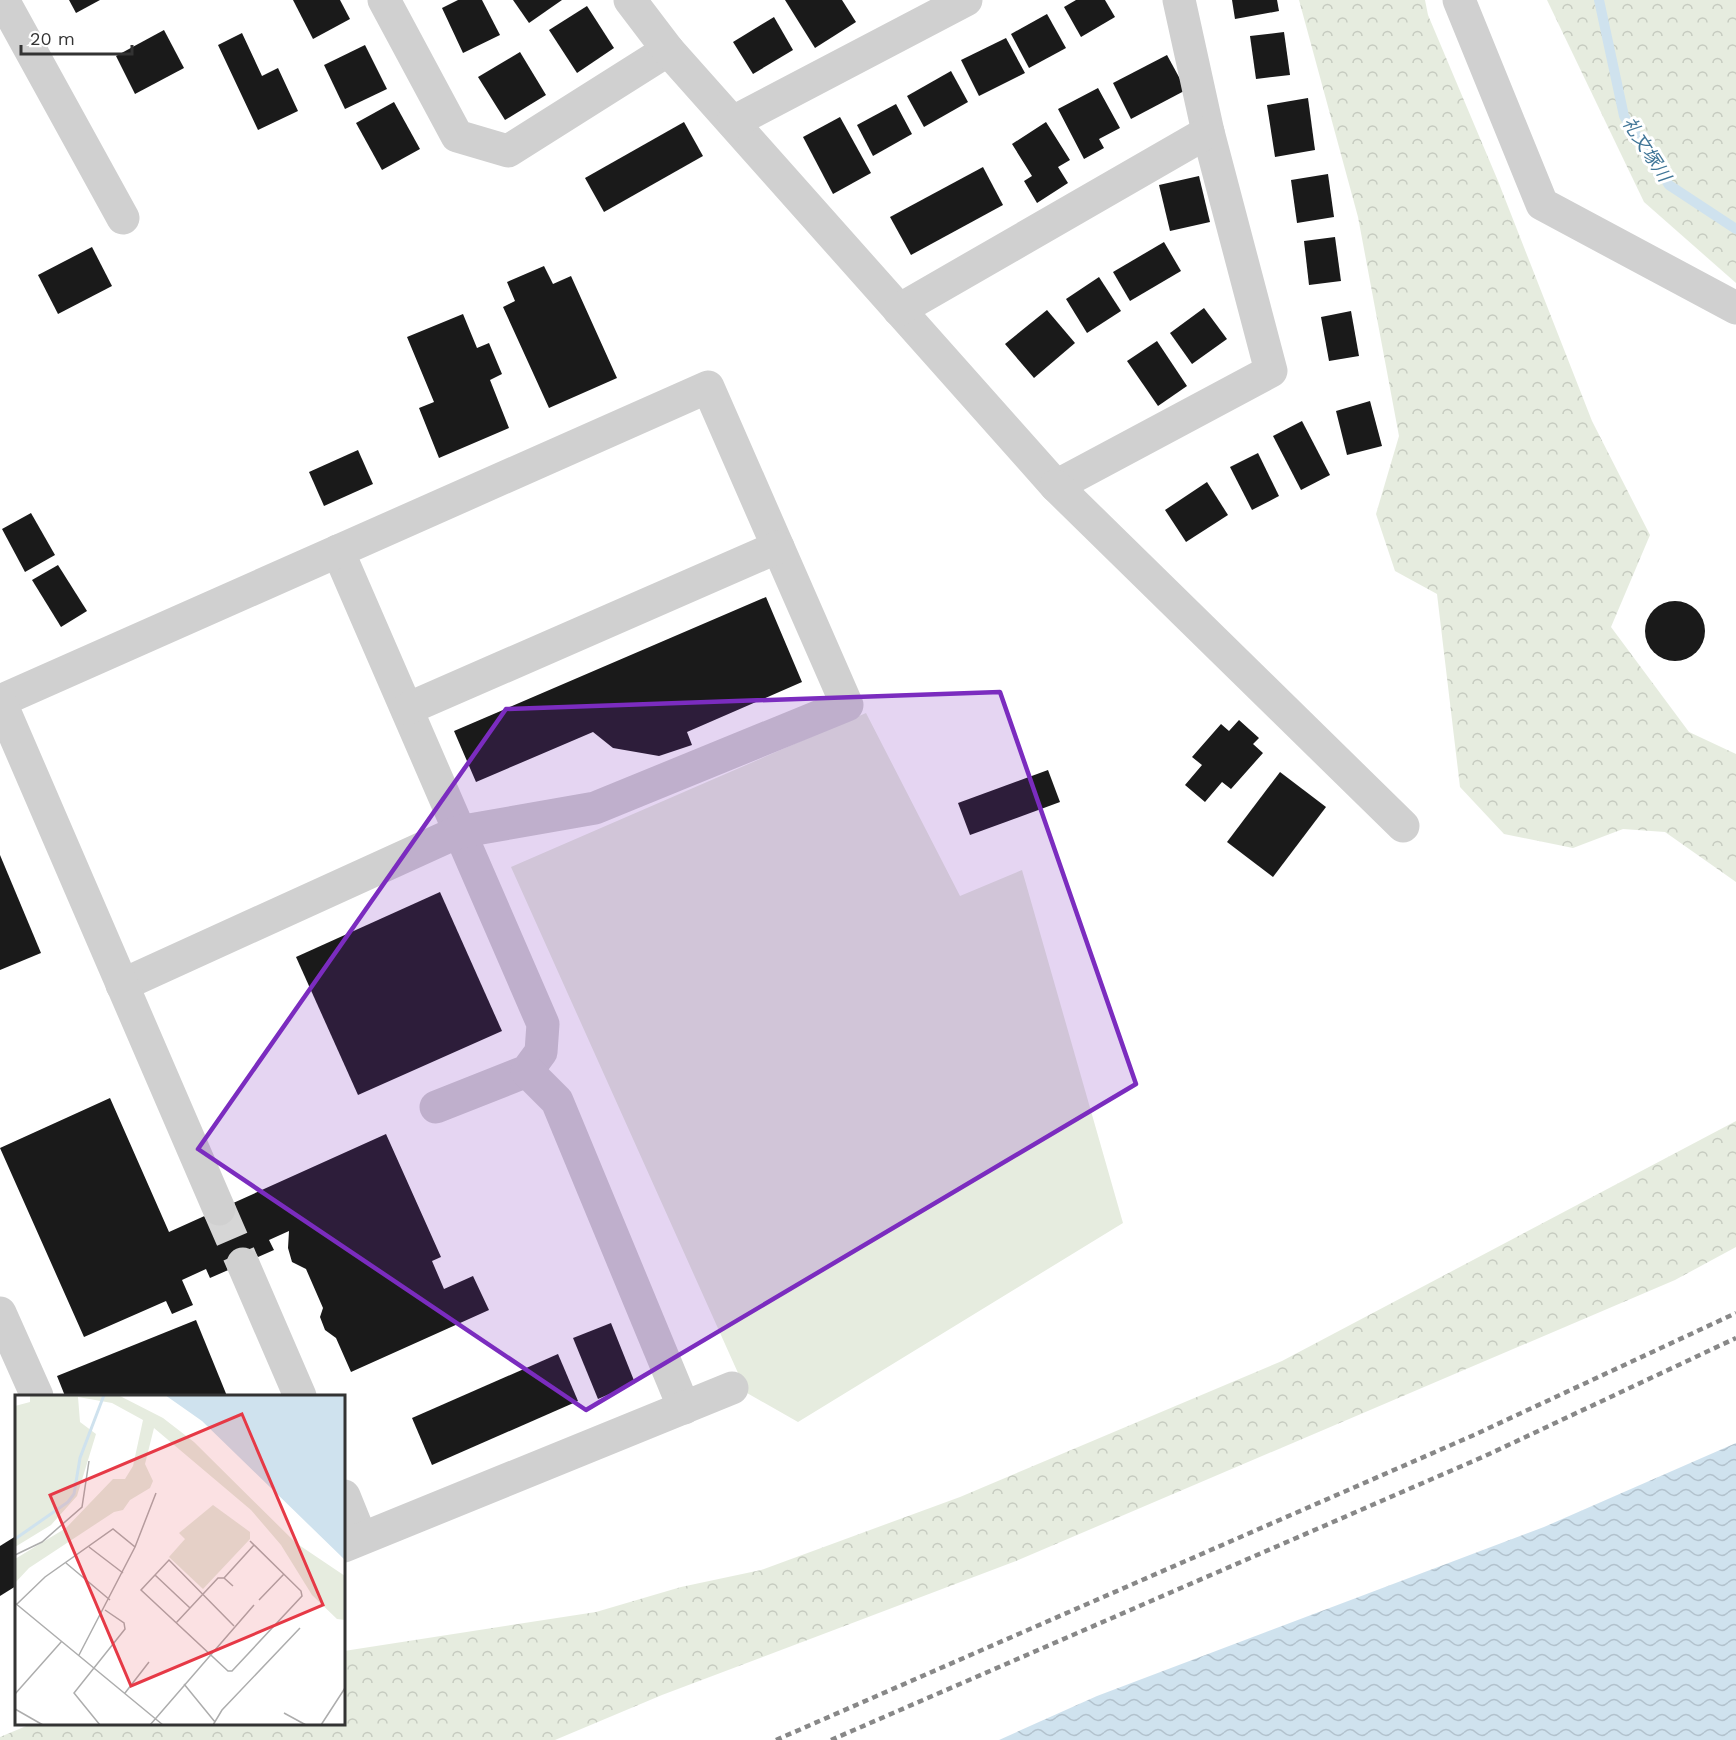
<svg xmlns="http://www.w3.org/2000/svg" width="1736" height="1740" font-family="'Work Sans','Noto Sans JP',sans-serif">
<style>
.forest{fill:url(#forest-crowns)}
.garden{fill:#e6ecdf}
.water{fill:url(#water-waves)}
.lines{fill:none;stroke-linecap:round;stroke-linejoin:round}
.stream{stroke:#cfe2ee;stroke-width:10}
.building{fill:#1a1a1a}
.minor-tunnel{stroke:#d6d6d6;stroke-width:33;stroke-dasharray:33 16;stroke-linecap:butt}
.minor{stroke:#d0d0d0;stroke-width:33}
.rail{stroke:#888;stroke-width:4.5;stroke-dasharray:6 4.5;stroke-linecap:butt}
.marked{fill:#7b2cbf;fill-opacity:0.2;stroke:#7b2cbf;stroke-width:4.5;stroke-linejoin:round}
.labels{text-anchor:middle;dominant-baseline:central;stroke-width:6;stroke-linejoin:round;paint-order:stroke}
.water-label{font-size:18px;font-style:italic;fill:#3f7597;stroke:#fff}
.inset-river{fill:none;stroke:#cfe2ee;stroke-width:3}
.inset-road{fill:none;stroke:#adadad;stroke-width:1.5}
.view{fill:#e63946;fill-opacity:0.15;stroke:#e63946;stroke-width:3}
.inset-edge{fill:none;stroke:#333;stroke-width:3}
</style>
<defs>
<pattern id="forest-crowns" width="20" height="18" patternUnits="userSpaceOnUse" patternTransform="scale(1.5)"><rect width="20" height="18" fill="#e6ecdf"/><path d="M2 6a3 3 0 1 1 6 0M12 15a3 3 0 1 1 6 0" fill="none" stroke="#c6cbc0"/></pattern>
<pattern id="water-waves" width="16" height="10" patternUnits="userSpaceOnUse" patternTransform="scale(1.5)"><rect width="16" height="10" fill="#cfe2ee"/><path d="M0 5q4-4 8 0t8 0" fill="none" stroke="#b2c2cd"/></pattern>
</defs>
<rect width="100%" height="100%" fill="#fff"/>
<g class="forest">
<path d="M1299,0H1425L1428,15L1498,181L1592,421L1650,535L1611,627L1689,732L1736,754V882L1665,832L1623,829L1573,848L1504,834L1460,787L1437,594L1395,571L1376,514L1399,436L1358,217Z"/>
<path d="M1547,0H1736V283L1644,202Z"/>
<path d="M1736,1121V1247L1675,1280L1016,1561L662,1695L555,1740H0V1737L31,1724H344V1651L596,1612L681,1587L761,1570L960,1497L1282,1361Z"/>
</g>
<path class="garden" d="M866,713L960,896L1022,870L1123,1223L798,1422L747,1393L511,867Z"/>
<path class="water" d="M1736,1443V1740H999L1097,1696L1544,1527Z"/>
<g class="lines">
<path class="stream" d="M1599,0L1624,116L1669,185L1736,229"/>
</g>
<g class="building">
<path d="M69,0H100L76,13Z"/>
<path d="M293,0H340L350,19L313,39Z"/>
<path d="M458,0H482L500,35L463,53L442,8Z"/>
<path d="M513,0H562L529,23Z"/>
<path d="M785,0H842L856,22L815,48Z"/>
<path d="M1076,0H1105L1115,17L1081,37L1064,7Z"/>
<path d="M1232,0H1277L1279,11L1235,19Z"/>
<path d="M587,6L614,48L577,73L549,30Z"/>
<path d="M1047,14L1066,48L1029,68L1011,34Z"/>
<path d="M774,17L793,50L753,74L733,42Z"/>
<path d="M164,30L184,68L135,94L116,56Z"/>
<path d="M1284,32L1290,75L1256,79L1250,36Z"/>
<path d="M242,33L262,76L278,68L298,111L258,130L218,45Z"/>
<path d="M1006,38L1025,73L979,96L961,60Z"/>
<path d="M365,45L387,89L345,109L324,65Z"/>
<path d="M520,52L546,95L505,120L478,77Z"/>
<path d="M1167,55L1186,90L1131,119L1113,83Z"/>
<path d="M951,71L968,102L924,127L907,96Z"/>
<path d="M1098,88L1120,128L1099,139L1104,148L1084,159L1058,109Z"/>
<path d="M1308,98L1315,150L1275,157L1267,105Z"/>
<path d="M394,102L420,149L382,170L356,123Z"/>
<path d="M896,104L912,134L873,156L857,125Z"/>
<path d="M840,117L871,173L833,194L803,137Z"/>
<path d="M684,122L703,156L604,212L585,178Z"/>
<path d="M1046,122L1070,160L1058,167L1068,183L1037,203L1024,181L1032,176L1012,144Z"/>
<path d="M983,167L1003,205L911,255L890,217Z"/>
<path d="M1328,174L1334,217L1297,223L1291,180Z"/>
<path d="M1199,176L1210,222L1170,231L1159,185Z"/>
<path d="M1335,237L1341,281L1309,285L1304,241Z"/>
<path d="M1164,242L1181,271L1130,301L1113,272Z"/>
<path d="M92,247L112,286L58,314L38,275Z"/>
<path d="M544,266L553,284L571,276L617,378L549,408L503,307L515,301L507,282Z"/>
<path d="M1099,277L1121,311L1087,333L1066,299Z"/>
<path d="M1204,308L1227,339L1192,364L1170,333Z"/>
<path d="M1047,310L1075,343L1034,378L1005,344Z"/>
<path d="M1351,311L1359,356L1329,361L1321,317Z"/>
<path d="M463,314L477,348L489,343L502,374L490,380L509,428L439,458L419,408L434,402L407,337Z"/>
<path d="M1157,341L1187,386L1158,406L1127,361Z"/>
<path d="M1370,401L1382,446L1347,455L1336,411Z"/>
<path d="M1302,421L1330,475L1301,490L1273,436Z"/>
<path d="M358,450L373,484L324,506L309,472Z"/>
<path d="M1258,453L1279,496L1252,510L1230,467Z"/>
<path d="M1207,482L1228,515L1186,542L1165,510Z"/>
<path d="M31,513L55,555L25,572L2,529Z"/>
<path d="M58,565L87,611L61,627L32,580Z"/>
<path d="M766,597L802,682L687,732L692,745L659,756L613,748L593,732L476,782L454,731Z"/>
<circle cx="1675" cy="631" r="30"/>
<path d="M1239,720L1259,738L1253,744L1263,753L1231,789L1222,782L1205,802L1185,785L1202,765L1192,757L1221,724L1229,731Z"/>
<path d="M1048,770L1060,802L970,835L958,803Z"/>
<path d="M1280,772L1326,807L1273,877L1227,842Z"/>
<path d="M0,855L41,953L0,970Z"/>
<path d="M440,892L502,1031L358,1095L296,957Z"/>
<path d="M110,1098L169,1232L386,1134L441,1257L432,1261L444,1289L473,1276L489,1310L351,1372L336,1338L325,1330L320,1317L323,1308L306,1269L292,1262L288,1248L289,1231L269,1240L274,1250L210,1278L206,1269L182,1280L193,1305L172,1314L166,1301L84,1337L0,1148Z"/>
<path d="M196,1320L227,1396H65L57,1376Z"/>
<path d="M611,1323L635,1383L598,1399L573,1338Z"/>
<path d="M558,1354L578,1401L432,1465L412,1418Z"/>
<path d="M16,1536V1586L0,1596V1546Z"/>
</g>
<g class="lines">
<path class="minor-tunnel" d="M219,1209L243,1264"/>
<g class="minor">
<path d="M3,0L123,218"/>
<path d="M384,0L457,136L508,151L668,50"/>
<path d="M630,0L668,50L1056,486L1271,371L1208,132L1179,0"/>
<path d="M1459,0L1542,204L1736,308"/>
<path d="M733,122L966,0"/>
<path d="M899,310L1208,132"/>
<path d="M1056,486L1403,826"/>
<path d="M338,551L543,1024L541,1052L527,1071L436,1107"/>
<path d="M0,701L708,387L847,705L595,808L458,832L122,985"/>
<path d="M0,701L219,1209"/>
<path d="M407,709L778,547"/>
<path d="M527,1071L557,1101L684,1408"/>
<path d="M243,1264L300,1396"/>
<path d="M0,1313L37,1396"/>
<path d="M344,1496L361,1538"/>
<path d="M344,1546L732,1388"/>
</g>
<g class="rail">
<path d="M776,1740L1474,1435L1736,1313"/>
<path d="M831,1740L1485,1456L1736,1338"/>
</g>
</g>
<path class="marked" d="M1000,692L1136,1084L586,1410L198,1149L506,709Z"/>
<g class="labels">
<g class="water-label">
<text transform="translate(1647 149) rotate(57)">礼文塚川</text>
</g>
</g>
<g transform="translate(15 1395)">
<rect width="330" height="330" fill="#fff"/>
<path d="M15,0H103L148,23L179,47L281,148L330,181V225L322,224L297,200L266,150L236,115L139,33L130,69L138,86L135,93L115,105L108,115L99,117L14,173L0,188V164L51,133L98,84H110L118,71L128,25L97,8L63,2L65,27L81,39L62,101L36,130L0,152V11L15,7Z" fill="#e6ecdf"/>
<path d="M198,110L235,137V144L188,194L154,162L170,144L164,138Z" fill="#e6ecdf"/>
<path d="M150,0H330V165L187,26Z" fill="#cfe2ee"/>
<path class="inset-river" d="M0,144L53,107L59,99L65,63L89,0"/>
<path class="inset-road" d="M74,152L108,178M120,152L141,98M0,160L27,147L67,112L74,66M51,168L95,205M140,180L175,213M209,183L239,150M244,205L269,179M0,208L148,330M2,209L30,182L98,134L120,152L64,260M161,228L203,183H209L218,191M219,231L154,165L126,195L213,276H217L287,201L286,196L235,146M169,289L200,327M110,298L134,267M0,299L47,246M0,314L28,330M269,318L291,330M85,330L59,298L110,234L109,228L90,215M135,330L239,210M198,330L207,315L285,233M306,330L330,293"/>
<path class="view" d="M227,19L308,210L116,291L35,100Z"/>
<rect width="330" height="330" class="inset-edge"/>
</g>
<path d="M21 45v9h111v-9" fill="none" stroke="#333333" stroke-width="3"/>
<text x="30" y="45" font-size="18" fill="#333333" stroke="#ffffff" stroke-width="4.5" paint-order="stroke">20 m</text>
</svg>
